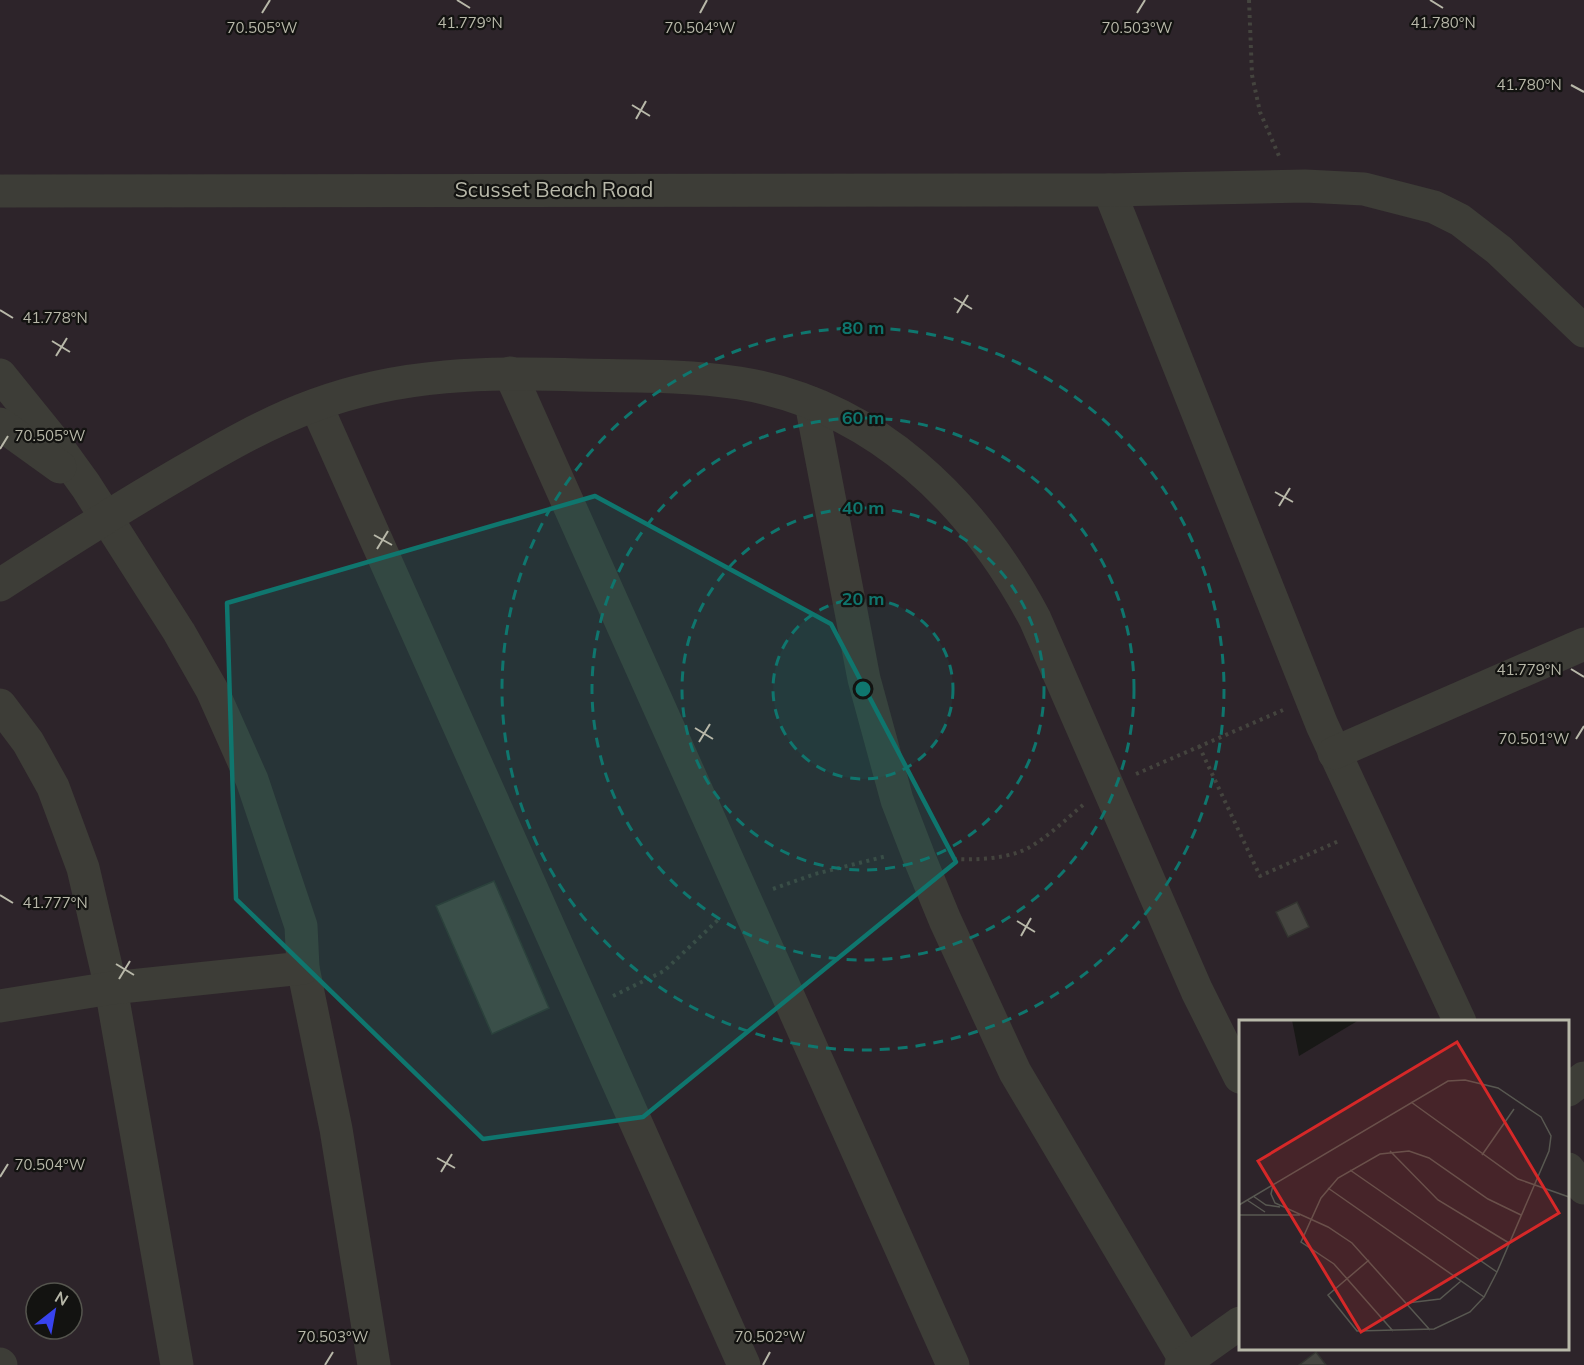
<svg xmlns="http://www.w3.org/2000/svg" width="1584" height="1365" font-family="Mulish,sans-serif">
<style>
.green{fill:#2d242a;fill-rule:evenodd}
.building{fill:#454540;stroke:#333430;stroke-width:1.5}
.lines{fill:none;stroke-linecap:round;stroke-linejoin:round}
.path{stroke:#44443e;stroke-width:4;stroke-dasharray:3 4.5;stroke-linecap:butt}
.minor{stroke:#3d3d37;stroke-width:33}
.marked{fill:#0f766e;fill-opacity:0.2;stroke:#0f766e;stroke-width:4.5;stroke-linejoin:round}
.ticks{fill:none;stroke:#b8b8a9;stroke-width:2}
.ring{fill:none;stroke:#0f766e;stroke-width:3;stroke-dasharray:10 8}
.labels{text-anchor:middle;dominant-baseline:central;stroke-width:4.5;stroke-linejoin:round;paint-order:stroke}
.street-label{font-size:21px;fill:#b8b8a9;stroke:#131311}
.inset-road{fill:none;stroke:#585851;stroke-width:1.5}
.view{fill:#d62828;fill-opacity:0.15;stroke:#d62828;stroke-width:3}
.inset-edge{fill:none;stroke:#b8b8a9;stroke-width:3}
.ticks-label{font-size:15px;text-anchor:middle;fill:#b8b8a9;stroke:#131311;stroke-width:4.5;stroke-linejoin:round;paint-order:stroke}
.centre{fill:#0f766e;stroke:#131311;stroke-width:3}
.ring-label{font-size:18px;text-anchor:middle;font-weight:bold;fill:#0f766e;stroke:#131311;stroke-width:4.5;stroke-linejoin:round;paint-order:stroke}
</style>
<rect width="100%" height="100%" fill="#181816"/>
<path class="green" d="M0,0H1584V1365H0ZM1240,1022H1568V1348H1240ZM36,1293H72V1329H36Z"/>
<g class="building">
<path d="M494,881L549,1008L492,1034L436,906Z"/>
<path d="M1297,902L1309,927L1288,937L1276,912Z"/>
<path d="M1316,1352L1326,1365H1299Z"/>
</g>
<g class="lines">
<g class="path">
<path d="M1249,0L1252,75L1260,112L1279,156"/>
<path d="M1199,746L1260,876L1341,840"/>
<path d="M1136,774L1283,710"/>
<path d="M954,859C974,860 1000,859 1019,852C1040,845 1066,819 1083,805"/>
<path d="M773,889L815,874L887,856"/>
<path d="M613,996L664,971L720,918"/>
</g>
<g class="minor">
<path d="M1109,190L1322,725L1460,1022"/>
<path d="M0,191L1109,190L1305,186L1364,189L1434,207L1460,220L1499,250L1584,331"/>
<path d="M510,373L953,1365"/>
<path d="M0,375L55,443L86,486L179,632L212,690L252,780L301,926L303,968L336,1129L374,1365"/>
<path d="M811,403L864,679L897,800L919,857L945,920L1015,1072L1186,1361"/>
<path d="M316,405L744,1365"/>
<path d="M0,424L60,467"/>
<path d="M0,585C60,546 120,508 182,472C225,447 268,422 315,405C401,373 489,372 579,375C632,376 687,375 739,383C875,405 973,502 1035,619L1197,991L1240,1077"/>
<path d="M0,705L28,742L53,787L83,868L111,988L177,1365"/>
<path d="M1334,753L1584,644"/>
<path d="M0,1006L111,988L303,968"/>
<path d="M1568,1090L1584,1078"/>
<path d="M1568,1169L1584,1188"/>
<path d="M0,1364L1,1365"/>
<path d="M1181,1365L1240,1323"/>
</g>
</g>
<path class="marked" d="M595,496L831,624L956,862L643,1117L483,1139L236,899L227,603Z"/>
<path class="ticks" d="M457,0L470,8M1430,0L1443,8M262,13L270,0M700,13L707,0M1137,13L1145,0M1571,85L1584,92M632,105L650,116M636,119L646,101M954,298L972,309M0,310L13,318M957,313L968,295M52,341L70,352M56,356L67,338M0,449L8,436M1275,492L1293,502M1279,506L1290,488M374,535L392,545M377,549L388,531M1571,669L1584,677M695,728L713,739M1576,739L1584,726M699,742L710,724M0,895L13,903M1017,921L1035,932M1021,936L1031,918M116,964L134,975M119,979L130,961M437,1158L455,1168M441,1172L452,1154M0,1177L8,1164M325,1365L333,1352M763,1365L770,1352"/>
<circle cx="863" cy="689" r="90" fill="#0f766e" fill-opacity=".12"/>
<g class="ring">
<circle cx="863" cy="689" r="90"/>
<circle cx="863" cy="689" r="181"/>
<circle cx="863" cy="689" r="271"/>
<circle cx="863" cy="689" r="361"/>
</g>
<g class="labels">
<g class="street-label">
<text x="554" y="189">Scusset Beach Road</text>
</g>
</g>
<g transform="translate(1239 1020)">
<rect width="330" height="330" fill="#181816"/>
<path d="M0,0H53L60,36L120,0H330V330H0Z" fill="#2d242a"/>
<path class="inset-road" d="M172,82L279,159L330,177M151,131L199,180L270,223M243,135L275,89M111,150L258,252M34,165L32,174L36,183L89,207L113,223L191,310M89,168L245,277M14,176L27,185L41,187M8,180L26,192M0,185L209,61L226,60L259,68L302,97L312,116L310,131L258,252L245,277L231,292L195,309L118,311L89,275L130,240M0,195H61M168,283L201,279L222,261M154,311L95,244L62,222L82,178L99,158L141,134L170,131L190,138L249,179L282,195"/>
<path class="view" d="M218,22L320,193L122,312L19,141Z"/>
<rect width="330" height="330" class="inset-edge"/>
</g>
<g class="ticks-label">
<text x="1443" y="28">41.780°N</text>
<text x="470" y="28">41.779°N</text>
<text x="262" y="33">70.505°W</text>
<text x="700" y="33">70.504°W</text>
<text x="1137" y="33">70.503°W</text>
<text x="1529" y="90">41.780°N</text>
<text x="55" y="323">41.778°N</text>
<text x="50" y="441">70.505°W</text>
<text x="1529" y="675">41.779°N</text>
<text x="1534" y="744">70.501°W</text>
<text x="55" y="908">41.777°N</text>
<text x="50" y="1170">70.504°W</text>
<text x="333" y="1342">70.503°W</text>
<text x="770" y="1342">70.502°W</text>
</g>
<circle cx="863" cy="689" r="9" class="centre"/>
<g class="ring-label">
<text x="863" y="334">80 m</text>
<text x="863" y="424">60 m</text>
<text x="863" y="514">40 m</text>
<text x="863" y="605">20 m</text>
</g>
<g transform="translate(54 1311) rotate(31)"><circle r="28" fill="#131311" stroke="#55554e" stroke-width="1.5"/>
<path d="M0-4.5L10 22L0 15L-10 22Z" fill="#3843ef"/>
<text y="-9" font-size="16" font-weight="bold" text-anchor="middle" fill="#b8b8a9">N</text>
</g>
</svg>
